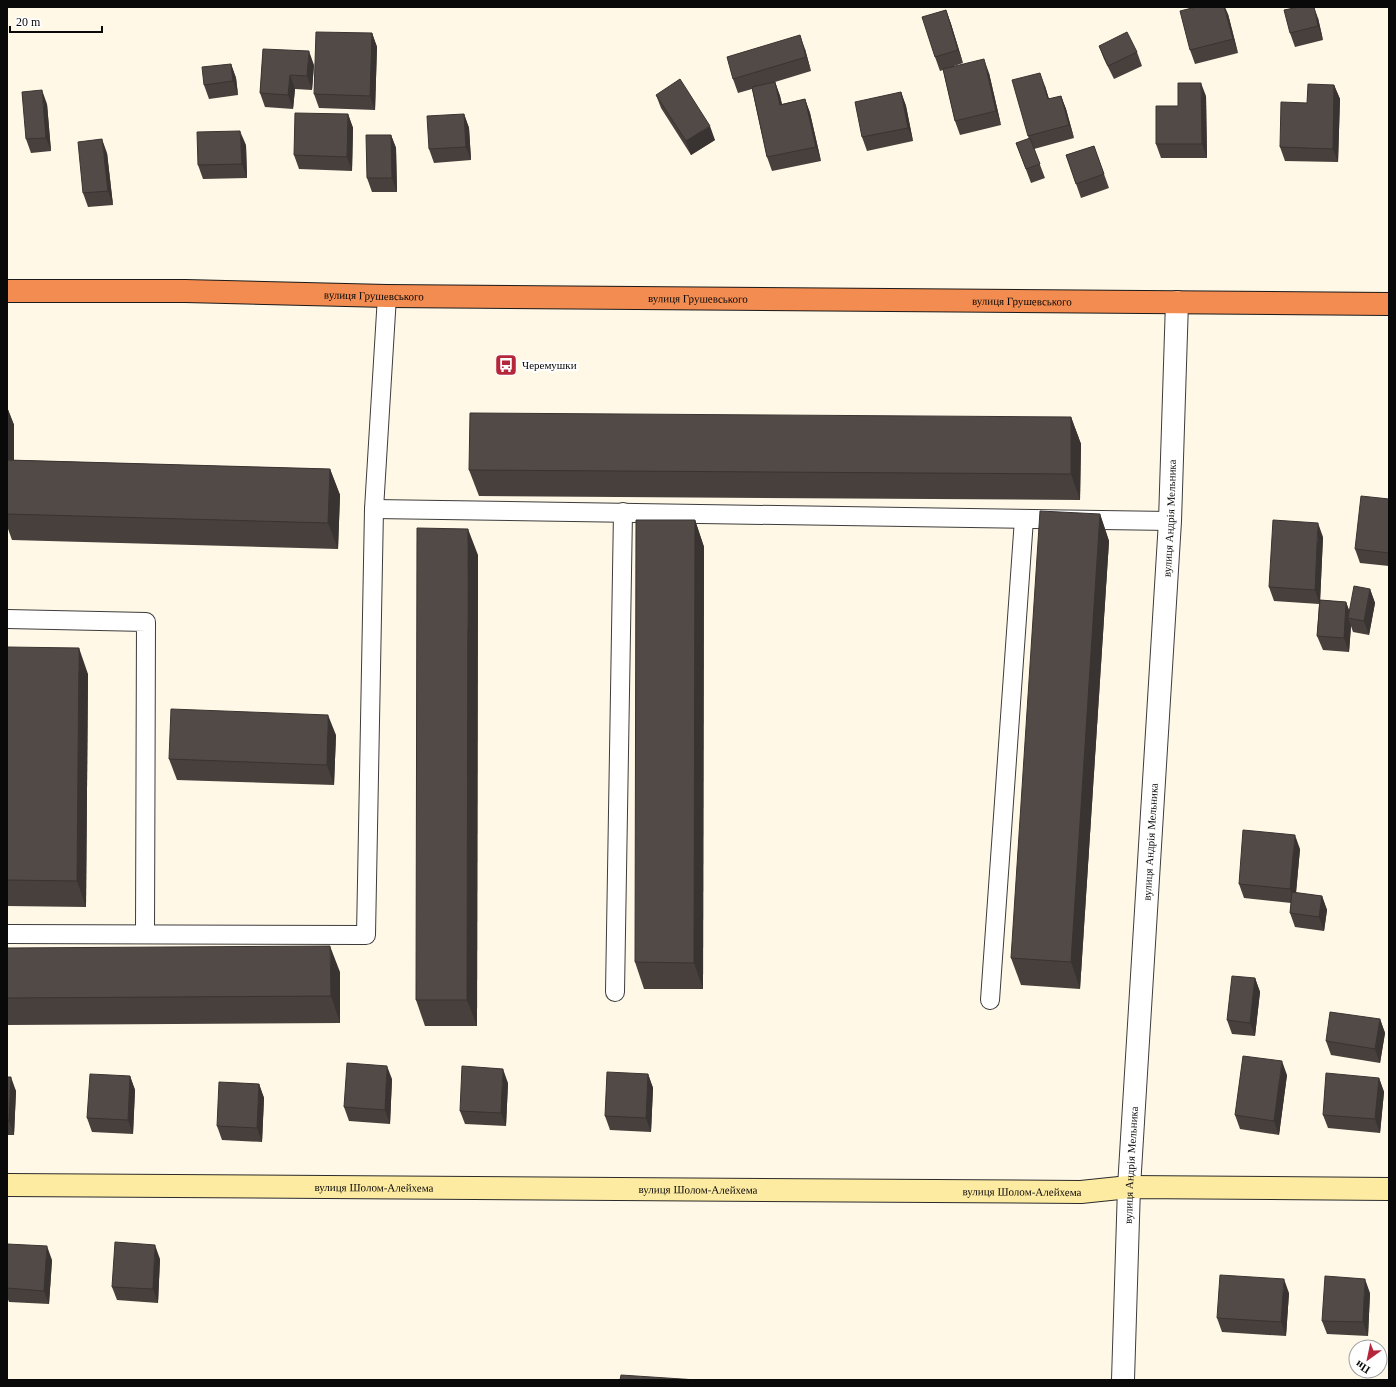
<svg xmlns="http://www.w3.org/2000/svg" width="1396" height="1387" font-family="Georgia,serif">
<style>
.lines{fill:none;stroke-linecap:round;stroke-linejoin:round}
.lane-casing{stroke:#3c3c3c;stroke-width:20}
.street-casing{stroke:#3c3c3c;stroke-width:24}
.secondary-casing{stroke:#2b2b2b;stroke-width:24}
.highway-casing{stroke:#1a1a1a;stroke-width:24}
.lane{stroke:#fff;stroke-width:18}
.street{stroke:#fff;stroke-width:22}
.secondary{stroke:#feeba2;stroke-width:22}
.highway{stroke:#f28c51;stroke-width:22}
.wall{fill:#47403c}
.shaded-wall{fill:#393431}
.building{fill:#524a46;stroke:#393431}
.labels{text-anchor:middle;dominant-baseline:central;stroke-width:4;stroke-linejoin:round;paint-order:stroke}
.street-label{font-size:11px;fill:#090909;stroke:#fff}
.poi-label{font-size:11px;fill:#090909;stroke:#fff;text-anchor:start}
</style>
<rect width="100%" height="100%" fill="#fff8e6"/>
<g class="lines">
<g class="lane-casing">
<g id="lane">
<path d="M374,509L1170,521"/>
<path d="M7,619L146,622L145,934"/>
<path d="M7,934L366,935L374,509L387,296"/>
<path d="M615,992L623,512"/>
<path d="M990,1000L1024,519"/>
</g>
</g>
<g class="street-casing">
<g id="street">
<path id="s1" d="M1123,1380L1129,1187L1170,521L1177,302"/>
</g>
</g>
<g class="secondary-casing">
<g id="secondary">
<path id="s2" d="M7,1185L1081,1192L1129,1187L1389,1189"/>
</g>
</g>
<g class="highway-casing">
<g id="highway">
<path id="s3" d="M7,291H185L387,296L1389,304"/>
</g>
</g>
<use href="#lane" class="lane"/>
<use href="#street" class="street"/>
<use href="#secondary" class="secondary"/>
<use href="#highway" class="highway"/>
</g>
<g class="wall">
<path d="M946,10L951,24L963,63L954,66L989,73L1001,125L960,135L955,121L943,70L940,71L935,57Z"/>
<path d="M1228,14L1238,53L1195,64L1190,50Z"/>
<path d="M1318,18L1323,40L1295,47L1290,33Z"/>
<path d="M372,33L377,47L375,110L319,108L314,94Z"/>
<path d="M1099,46L1137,52L1142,66L1114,79L1104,59Z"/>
<path d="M263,49L314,65L312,90L295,89L293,109L265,107L260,93Z"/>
<path d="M805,49L811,71L775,82L780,96L782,104L805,99L810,113L821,161L772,171L767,157L752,89L738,93L733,79Z"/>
<path d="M231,64L236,78L238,95L209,99L204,85Z"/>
<path d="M1334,85L1340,99L1338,162L1285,161L1280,147L1307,103Z"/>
<path d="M1045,86L1049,99L1061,96L1066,109L1074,138L1034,149L1045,178L1031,183L1016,143L1029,139L1028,136Z"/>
<path d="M901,92L906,106L913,141L867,151L862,137Z"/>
<path d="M656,95L715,140L691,155L661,108Z"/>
<path d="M1206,96L1207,158H1161L1156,144L1178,106Z"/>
<path d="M47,104L51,151L31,153L26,139Z"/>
<path d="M348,114L353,128L352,171L299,169L294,155Z"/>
<path d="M464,114L469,128L471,160L434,163L429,149Z"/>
<path d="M391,135L396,148L397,192H372L367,178Z"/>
<path d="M246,145L247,178L203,179L198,165Z"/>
<path d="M1094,146L1109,188L1081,198L1066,155Z"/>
<path d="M107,153L113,205L88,207L83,193Z"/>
<path d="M7,407L14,425V460L330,469L340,495L338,549L12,540L7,526Z"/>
<path d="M1071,417L1081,444L1080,500L479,496L469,470Z"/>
<path d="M1389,499V566L1360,563L1355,549Z"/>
<path d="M1100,514L1109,541L1080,989L1021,985L1011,958Z"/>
<path d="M695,520L704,547L703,989H644L635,962Z"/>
<path d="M1323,537L1320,600L1346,602L1349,610L1370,589L1375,603L1369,635L1353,632L1351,626L1349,652L1323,650L1317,636L1319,604L1274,601L1269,587Z"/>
<path d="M478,555L477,1026H425L416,1000Z"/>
<path d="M7,647L88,674L86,907L7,906Z"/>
<path d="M336,735L334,785L177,780L169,759Z"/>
<path d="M1300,849L1296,893L1322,896L1327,910L1324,931L1295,927L1290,913L1291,903L1244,898L1239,884Z"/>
<path d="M7,948L340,972V1023L7,1025Z"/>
<path d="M1255,978L1260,992L1255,1036L1232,1034L1227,1020Z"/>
<path d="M1380,1019L1385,1033L1380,1063L1331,1055L1326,1041Z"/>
<path d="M648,1074L653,1088L651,1132L610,1130L605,1116Z"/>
<path d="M1287,1075L1279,1135L1240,1129L1235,1115Z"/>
<path d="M130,1076L135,1090L133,1134L92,1132L87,1118Z"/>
<path d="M7,1077L16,1091L14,1135H7Z"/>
<path d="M1379,1078L1384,1092L1380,1133L1328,1128L1323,1115Z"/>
<path d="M392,1079L390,1124L349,1121L344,1107Z"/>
<path d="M508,1083L506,1126L465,1124L460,1111Z"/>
<path d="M259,1084L264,1098L262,1142L222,1140L217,1126Z"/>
<path d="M7,1244L52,1260L49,1304L9,1302L7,1297Z"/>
<path d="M160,1259L158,1303L117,1300L112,1287Z"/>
<path d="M1289,1293L1286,1336L1222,1332L1217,1318Z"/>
<path d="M1370,1293L1368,1336L1327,1334L1322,1321Z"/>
</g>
<g class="shaded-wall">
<path d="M1224,7H1225L1228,14L1238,53L1233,39Z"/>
<path d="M1314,7L1318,18L1323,40L1318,26Z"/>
<path d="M946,10L951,24L963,63L958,50Z"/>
<path d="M372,33L377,47L375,110L370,96Z"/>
<path d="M800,35L805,49L811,71L806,57Z"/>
<path d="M309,51L314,65L312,90L307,76Z"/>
<path d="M984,59L989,73L1001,125L996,111Z"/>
<path d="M231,64L236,78L238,95L233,81Z"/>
<path d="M1040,73L1045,86L1053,113L1048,99Z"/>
<path d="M290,75L295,89L293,109L288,95Z"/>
<path d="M775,82L780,96L785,118L780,105Z"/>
<path d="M1201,83L1206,96L1207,158L1202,144Z"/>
<path d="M1334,85L1340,99L1338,162L1333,149Z"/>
<path d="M42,90L47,104L51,151L46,138Z"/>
<path d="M901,92L906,106L913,141L908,128Z"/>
<path d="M1061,96L1066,109L1074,138L1069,125Z"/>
<path d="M805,99L810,113L821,161L816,147Z"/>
<path d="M348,114L353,128L352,171L347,157Z"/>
<path d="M464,114L469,128L471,160L466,147Z"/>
<path d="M710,126L715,140L691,155L686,141Z"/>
<path d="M240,131L246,145L247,178L242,164Z"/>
<path d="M391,135L396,148L397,192L392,178Z"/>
<path d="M102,139L107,153L113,205L108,191Z"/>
<path d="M7,407L14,425V486L7,468Z"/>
<path d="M1071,417L1081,444L1080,500L1071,474Z"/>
<path d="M330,469L340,495L338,549L328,523Z"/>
<path d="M1100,514L1109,541L1080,989L1071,962Z"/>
<path d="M695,520L704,547L703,989L694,963Z"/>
<path d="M1318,523L1323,537L1320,604L1315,590Z"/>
<path d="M468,529L478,555L477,1026L467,1000Z"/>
<path d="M1370,589L1375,603L1369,635L1364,621Z"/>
<path d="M1346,602L1351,616L1348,618L1351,626L1349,652L1344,638Z"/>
<path d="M79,648L88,674L86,907L77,881Z"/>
<path d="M328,715L336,735L334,785L327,765Z"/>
<path d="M1295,835L1300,849L1295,903L1290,889Z"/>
<path d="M1322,896L1327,910L1324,931L1319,917Z"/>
<path d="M330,946L340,972V1023L331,996Z"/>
<path d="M1255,978L1260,992L1255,1036L1250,1023Z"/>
<path d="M1380,1019L1385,1033L1380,1063L1375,1049Z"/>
<path d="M1282,1061L1287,1075L1279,1135L1274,1121Z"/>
<path d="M387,1066L392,1079L390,1124L385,1110Z"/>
<path d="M503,1069L508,1083L506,1126L501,1113Z"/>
<path d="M648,1074L653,1088L651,1132L646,1118Z"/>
<path d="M130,1076L135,1090L133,1134L128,1120Z"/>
<path d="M11,1077L16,1091L14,1135L9,1121Z"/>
<path d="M1379,1078L1384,1092L1380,1133L1375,1119Z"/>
<path d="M259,1084L264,1098L262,1142L257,1128Z"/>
<path d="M155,1245L160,1259L158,1303L153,1289Z"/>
<path d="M47,1246L52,1260L49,1304L44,1291Z"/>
<path d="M1284,1279L1289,1293L1286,1336L1281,1322Z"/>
<path d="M1365,1279L1370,1293L1368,1336L1363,1322Z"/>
</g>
<g class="building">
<path d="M1196,7H1224L1233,39L1190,50L1180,11Z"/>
<path d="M1299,7H1314L1318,26L1290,33L1284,10Z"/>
<path d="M946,10L958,50L935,57L922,17Z"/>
<path d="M316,32L372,33L370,96L314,94Z"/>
<path d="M1127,32L1137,52L1108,66L1099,46Z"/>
<path d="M800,35L806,57L733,79L727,57Z"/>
<path d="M263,49L309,51L307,76L290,75L288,95L260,93Z"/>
<path d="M984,59L996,111L955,121L943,69Z"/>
<path d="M231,64L233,81L204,85L202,67Z"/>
<path d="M1040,73L1048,99L1061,96L1069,125L1028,136L1012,80Z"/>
<path d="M680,79L710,126L686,141L656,95Z"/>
<path d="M775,82L780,105L805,99L816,147L767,157L752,87Z"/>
<path d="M1178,83H1201L1202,144H1156V106H1178Z"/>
<path d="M1308,84L1334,85L1333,149L1280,147L1281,102L1307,103Z"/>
<path d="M42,90L46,138L26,139L22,92Z"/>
<path d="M901,92L908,128L862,137L855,102Z"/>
<path d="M295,113L348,114L347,157L294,155Z"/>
<path d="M464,114L466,147L429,149L427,116Z"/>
<path d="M240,131L242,164L198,165L197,132Z"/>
<path d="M366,135H391L392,178H367Z"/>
<path d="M1030,138L1040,164L1026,169L1016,143Z"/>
<path d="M102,139L108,191L83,193L78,142Z"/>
<path d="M1094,146L1104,174L1076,184L1066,155Z"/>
<path d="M470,413L1071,417V474L469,470Z"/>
<path d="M7,460L330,469L328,523L7,514Z"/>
<path d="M1361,496L1389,499V553L1355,549Z"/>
<path d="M1040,511L1100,514L1071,962L1011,958Z"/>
<path d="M636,520H695L694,963L635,962Z"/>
<path d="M1273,520L1318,523L1315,590L1269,587Z"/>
<path d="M417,528L468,529L467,1000H416Z"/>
<path d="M1354,586L1370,589L1364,621L1348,618Z"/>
<path d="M1320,600L1346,602L1344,638L1317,636Z"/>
<path d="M7,647L79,648L77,881L7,880Z"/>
<path d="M171,709L328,715L327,765L169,759Z"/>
<path d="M1243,830L1295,835L1290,889L1239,884Z"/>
<path d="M1292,892L1322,896L1319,917L1290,913Z"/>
<path d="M330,946L331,996L7,998V948Z"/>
<path d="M1232,976L1255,978L1250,1023L1227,1020Z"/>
<path d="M1330,1012L1380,1019L1375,1049L1326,1041Z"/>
<path d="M1243,1056L1282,1061L1274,1121L1235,1115Z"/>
<path d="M347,1063L387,1066L385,1110L344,1107Z"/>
<path d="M462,1066L503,1069L501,1113L460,1111Z"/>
<path d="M607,1072L648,1074L646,1118L605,1116Z"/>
<path d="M1326,1073L1379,1078L1375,1119L1323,1115Z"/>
<path d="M90,1074L130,1076L128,1120L87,1118Z"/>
<path d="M7,1077H11L9,1121H7Z"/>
<path d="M219,1082L259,1084L257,1128L217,1126Z"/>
<path d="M115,1242L155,1245L153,1289L112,1287Z"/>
<path d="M7,1244L47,1246L44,1291L7,1288Z"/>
<path d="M1220,1275L1284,1279L1281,1322L1217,1318Z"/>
<path d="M1325,1276L1365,1279L1363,1322L1322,1321Z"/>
<path d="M621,1375L697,1380H620Z"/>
</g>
<defs>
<g id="bus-square" transform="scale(1.15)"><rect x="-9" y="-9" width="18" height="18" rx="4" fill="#b5263a" stroke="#fff"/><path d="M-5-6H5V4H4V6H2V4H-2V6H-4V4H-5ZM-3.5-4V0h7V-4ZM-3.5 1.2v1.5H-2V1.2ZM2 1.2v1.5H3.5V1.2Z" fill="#fff"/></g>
</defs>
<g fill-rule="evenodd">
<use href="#bus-square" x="506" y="365"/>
</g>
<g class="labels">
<g class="street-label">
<text stroke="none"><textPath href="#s3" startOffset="367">вулиця Грушевського</textPath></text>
<text stroke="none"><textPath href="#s3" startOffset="691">вулиця Грушевського</textPath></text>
<text stroke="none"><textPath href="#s3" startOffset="1015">вулиця Грушевського</textPath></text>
<text stroke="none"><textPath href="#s1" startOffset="863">вулиця Андрія Мельника</textPath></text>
<text stroke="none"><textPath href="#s1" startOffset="539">вулиця Андрія Мельника</textPath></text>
<text stroke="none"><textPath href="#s1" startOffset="215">вулиця Андрія Мельника</textPath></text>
<text stroke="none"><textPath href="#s2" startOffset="367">вулиця Шолом-Алейхема</textPath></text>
<text stroke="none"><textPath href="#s2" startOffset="691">вулиця Шолом-Алейхема</textPath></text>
<text stroke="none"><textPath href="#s2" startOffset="1015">вулиця Шолом-Алейхема</textPath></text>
</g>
<g class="poi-label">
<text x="522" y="365">Черемушки</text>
</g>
</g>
<rect width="1396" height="1387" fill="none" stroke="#090909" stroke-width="16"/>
<g transform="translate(1368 1359) rotate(213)"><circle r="19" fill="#ffffff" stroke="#9d9d9d"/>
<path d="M0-3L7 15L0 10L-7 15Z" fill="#b5263a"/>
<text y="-6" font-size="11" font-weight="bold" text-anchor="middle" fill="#090909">Пн</text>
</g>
<path d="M10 26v6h92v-6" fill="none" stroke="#090909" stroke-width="2"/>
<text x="16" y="26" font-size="12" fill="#090909" stroke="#ffffff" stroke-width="3" paint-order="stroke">20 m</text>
</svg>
